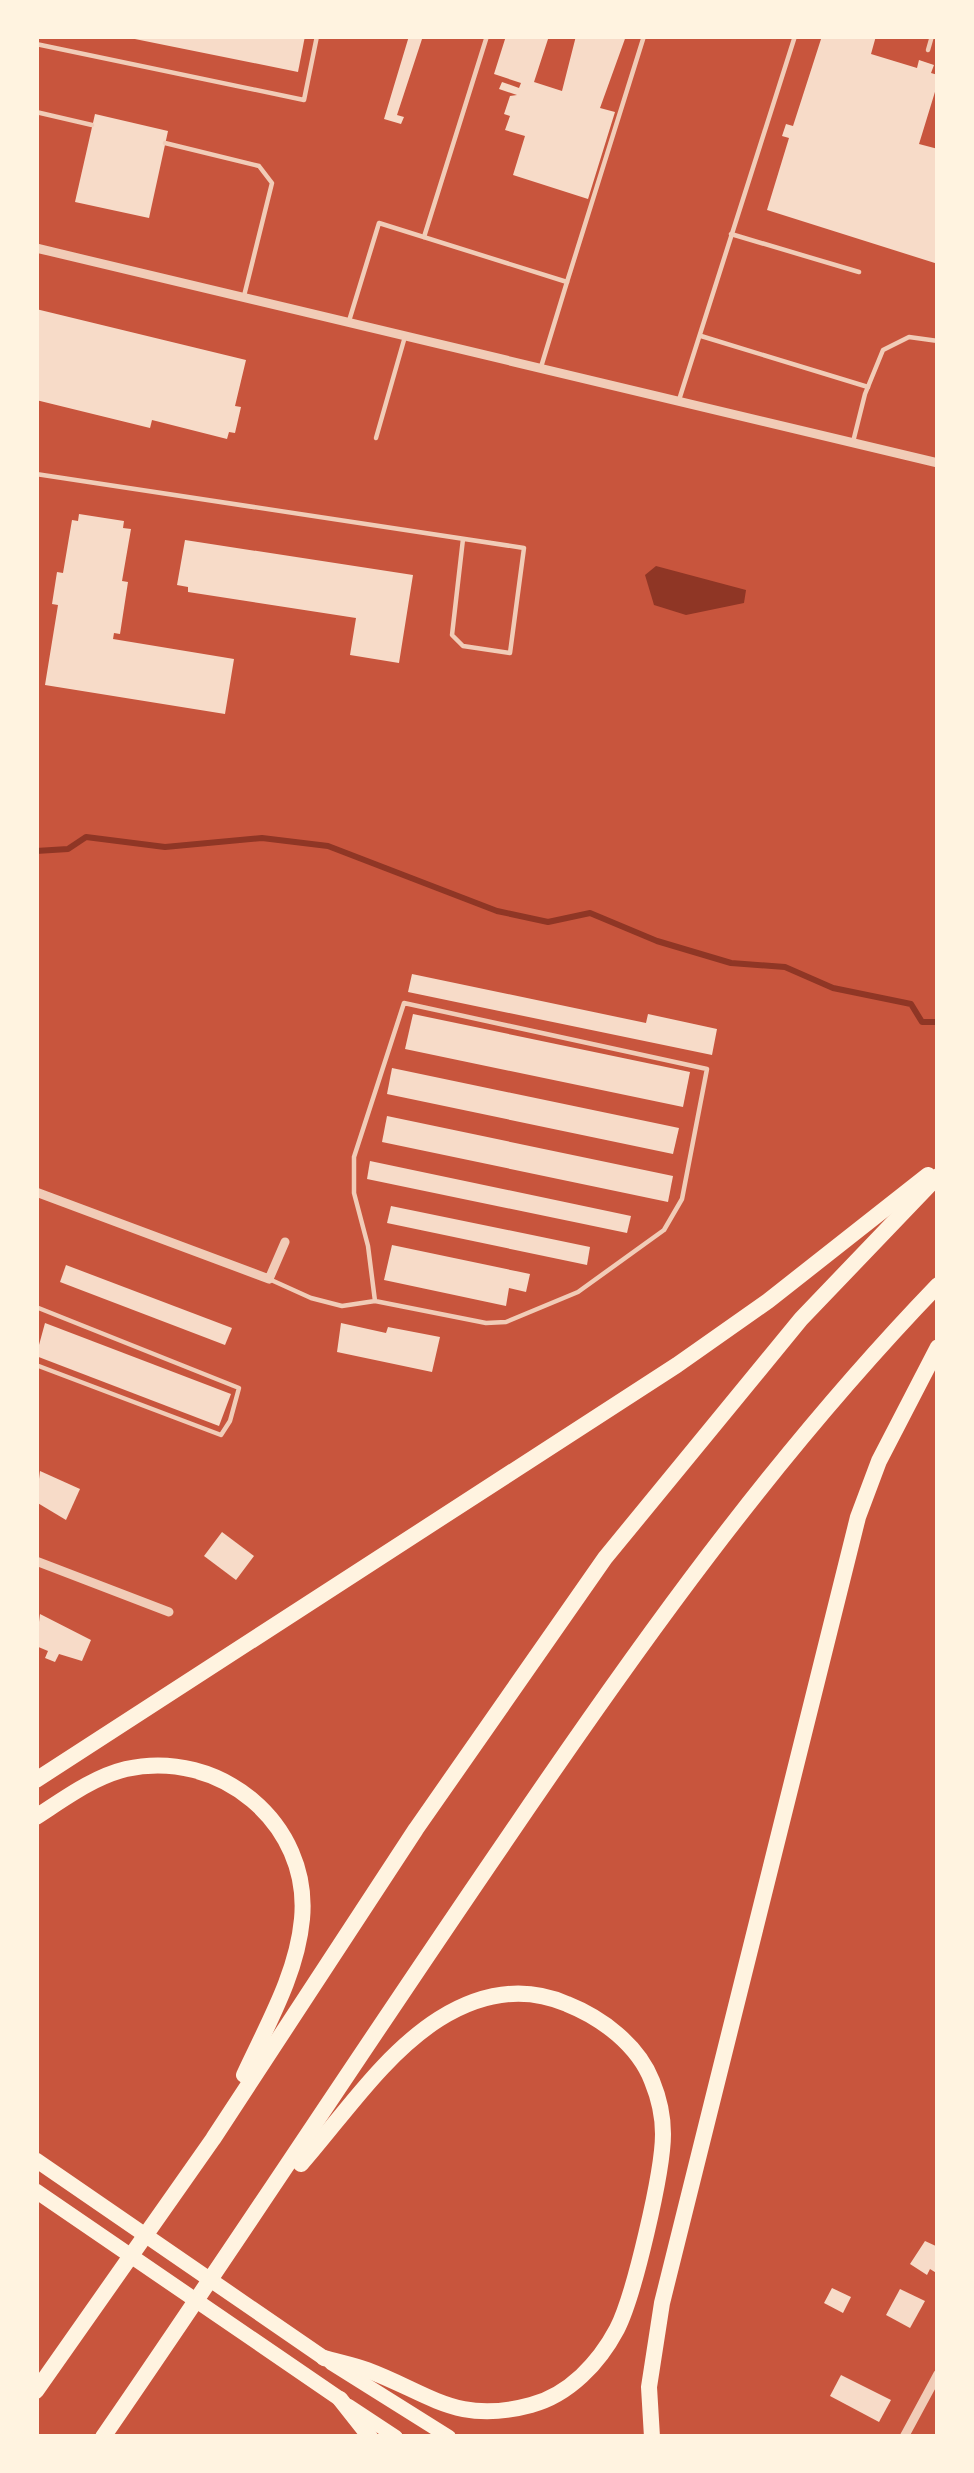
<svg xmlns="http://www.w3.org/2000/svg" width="974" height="2473" font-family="Lato,sans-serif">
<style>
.water{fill:#8f3625}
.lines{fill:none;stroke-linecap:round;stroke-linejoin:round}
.stream{stroke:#8f3625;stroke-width:6}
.building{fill:#f7dbc8}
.service{stroke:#f1ccb7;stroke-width:4.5}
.minor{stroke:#f1ccb7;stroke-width:9}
.primary{stroke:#fff3e0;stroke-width:14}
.trunk{stroke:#fff3e0;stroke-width:15}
.motorway{stroke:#fff3e0;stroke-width:16}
</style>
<rect width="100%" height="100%" fill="#c8553d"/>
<path class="water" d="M656,566L746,590L744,603L686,615L654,605L645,575Z"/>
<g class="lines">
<path class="stream" d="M36,851L68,849L86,837L165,847L262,838L328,846L497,911L548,922L590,913L657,941L731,963L785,967L833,988L911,1004L922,1022H938"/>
</g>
<g class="building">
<path d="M120,36H305L298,72Z"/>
<path d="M409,36H423L397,115L404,117L401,124L384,119Z"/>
<path d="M506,36H549L534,82L562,91L576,36H626L600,108L615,112L588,199L513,175L525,136L505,130L510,116L504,114L510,96L517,95L499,89L502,82L519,88L521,83L494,74Z"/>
<path d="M822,36H876L871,54L917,68L919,60L934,65L931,73L938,75V82L919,144L938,149V264L767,210L789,138L782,136L786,124L793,126Z"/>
<path d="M95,114L168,131L149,218L75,202Z"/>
<path d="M36,309L246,360L235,406L241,407L235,433L229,432L227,439L152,420L150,428L36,400Z"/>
<path d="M79,514L124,521L123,528L131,529L122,581L128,582L120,634L114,633L113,639L234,659L225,714L45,685L58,605L52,604L57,572L63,573L72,520L78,521Z"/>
<path d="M185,540L413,575L399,663L350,655L356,618L188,592V587L177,585Z"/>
<path d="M412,974L646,1023L648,1014L717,1029L712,1055L408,992Z"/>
<path d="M413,1014L690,1072L683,1107L405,1049Z"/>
<path d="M392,1068L679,1128L673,1154L387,1094Z"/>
<path d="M387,1116L673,1176L668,1202L382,1142Z"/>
<path d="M370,1161L631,1216L627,1233L367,1179Z"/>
<path d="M391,1206L590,1247L587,1265L387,1223Z"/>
<path d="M392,1245L530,1274L526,1292L509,1288L506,1306L384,1280Z"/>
<path d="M66,1265L232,1328L225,1345L60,1282Z"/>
<path d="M45,1323L231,1394L219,1426L36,1356Z"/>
<path d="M341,1323L386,1333L388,1327L440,1337L432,1372L337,1352Z"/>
<path d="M40,1471L80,1489L66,1520L36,1502Z"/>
<path d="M222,1532L254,1556L236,1580L204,1556Z"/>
<path d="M40,1614L91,1640L82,1661L59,1654L55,1662L45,1658L48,1651L36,1646Z"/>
<path d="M925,2241L938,2247V2274L930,2269L927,2275L910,2264Z"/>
<path d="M832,2288L851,2297L843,2313L824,2303Z"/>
<path d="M900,2289L925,2301L910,2328L886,2315Z"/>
<path d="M841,2375L891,2400L879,2422L830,2396Z"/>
</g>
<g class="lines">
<g class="service">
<path d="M36,44L304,100L317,36"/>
<path d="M928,50L932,36"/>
<path d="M36,112L92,125"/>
<path d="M165,143L259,166L272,183L244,296"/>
<path d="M731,234L859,272"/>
<path d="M424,237L487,36"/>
<path d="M567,282L644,36"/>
<path d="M349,321L379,223L567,282L541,367"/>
<path d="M701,336L868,387"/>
<path d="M679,400L795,36"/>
<path d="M376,438L404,340"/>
<path d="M853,442L865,394L883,350L909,337L938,341"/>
<path d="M36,474L524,548L510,653L463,646L452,635L463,539"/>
<path d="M269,1279L311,1298L342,1306L375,1301L486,1323L506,1322L578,1292L664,1230L682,1199L707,1069L404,1003L354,1157V1193L368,1246L375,1301"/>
<path d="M36,1307L239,1388L230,1421L221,1435L36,1365"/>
</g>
<g class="minor">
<path d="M36,248L938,463"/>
<path d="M36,1192L269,1279L285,1242"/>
<path d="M36,1561L169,1612"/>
<path d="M904,2437L938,2374"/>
</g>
<g class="primary">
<path d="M331,2363L449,2437"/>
<path d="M349,2406L396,2437"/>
</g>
<g class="trunk">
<path d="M36,2160L324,2358"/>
<path d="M36,2191L340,2399"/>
</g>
<g class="motorway">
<path d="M36,1780L677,1365L768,1301L928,1175"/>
<path d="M36,1817C64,1799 93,1777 126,1769C219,1748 311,1823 302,1919C297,1974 267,2025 244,2075"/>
<path d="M301,2164C343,2116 384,2054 439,2019C479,1994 523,1985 567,2004C602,2018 638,2045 652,2081C659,2098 663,2116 663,2134C663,2172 634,2296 617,2329C599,2363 569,2395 531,2405C457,2425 431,2394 367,2370C353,2365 338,2362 324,2358"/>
<path d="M36,2391L213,2139L416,1829L605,1558L801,1319L938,1176"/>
<path d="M340,2399L370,2437"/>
<path d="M103,2437C239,2240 369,2040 504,1843C637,1647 773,1456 938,1285"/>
<path d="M652,2437L649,2387L662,2303L858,1517L879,1461L938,1347"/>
</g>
</g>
<rect width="974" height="2473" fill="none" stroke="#fff3e0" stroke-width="78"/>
</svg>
